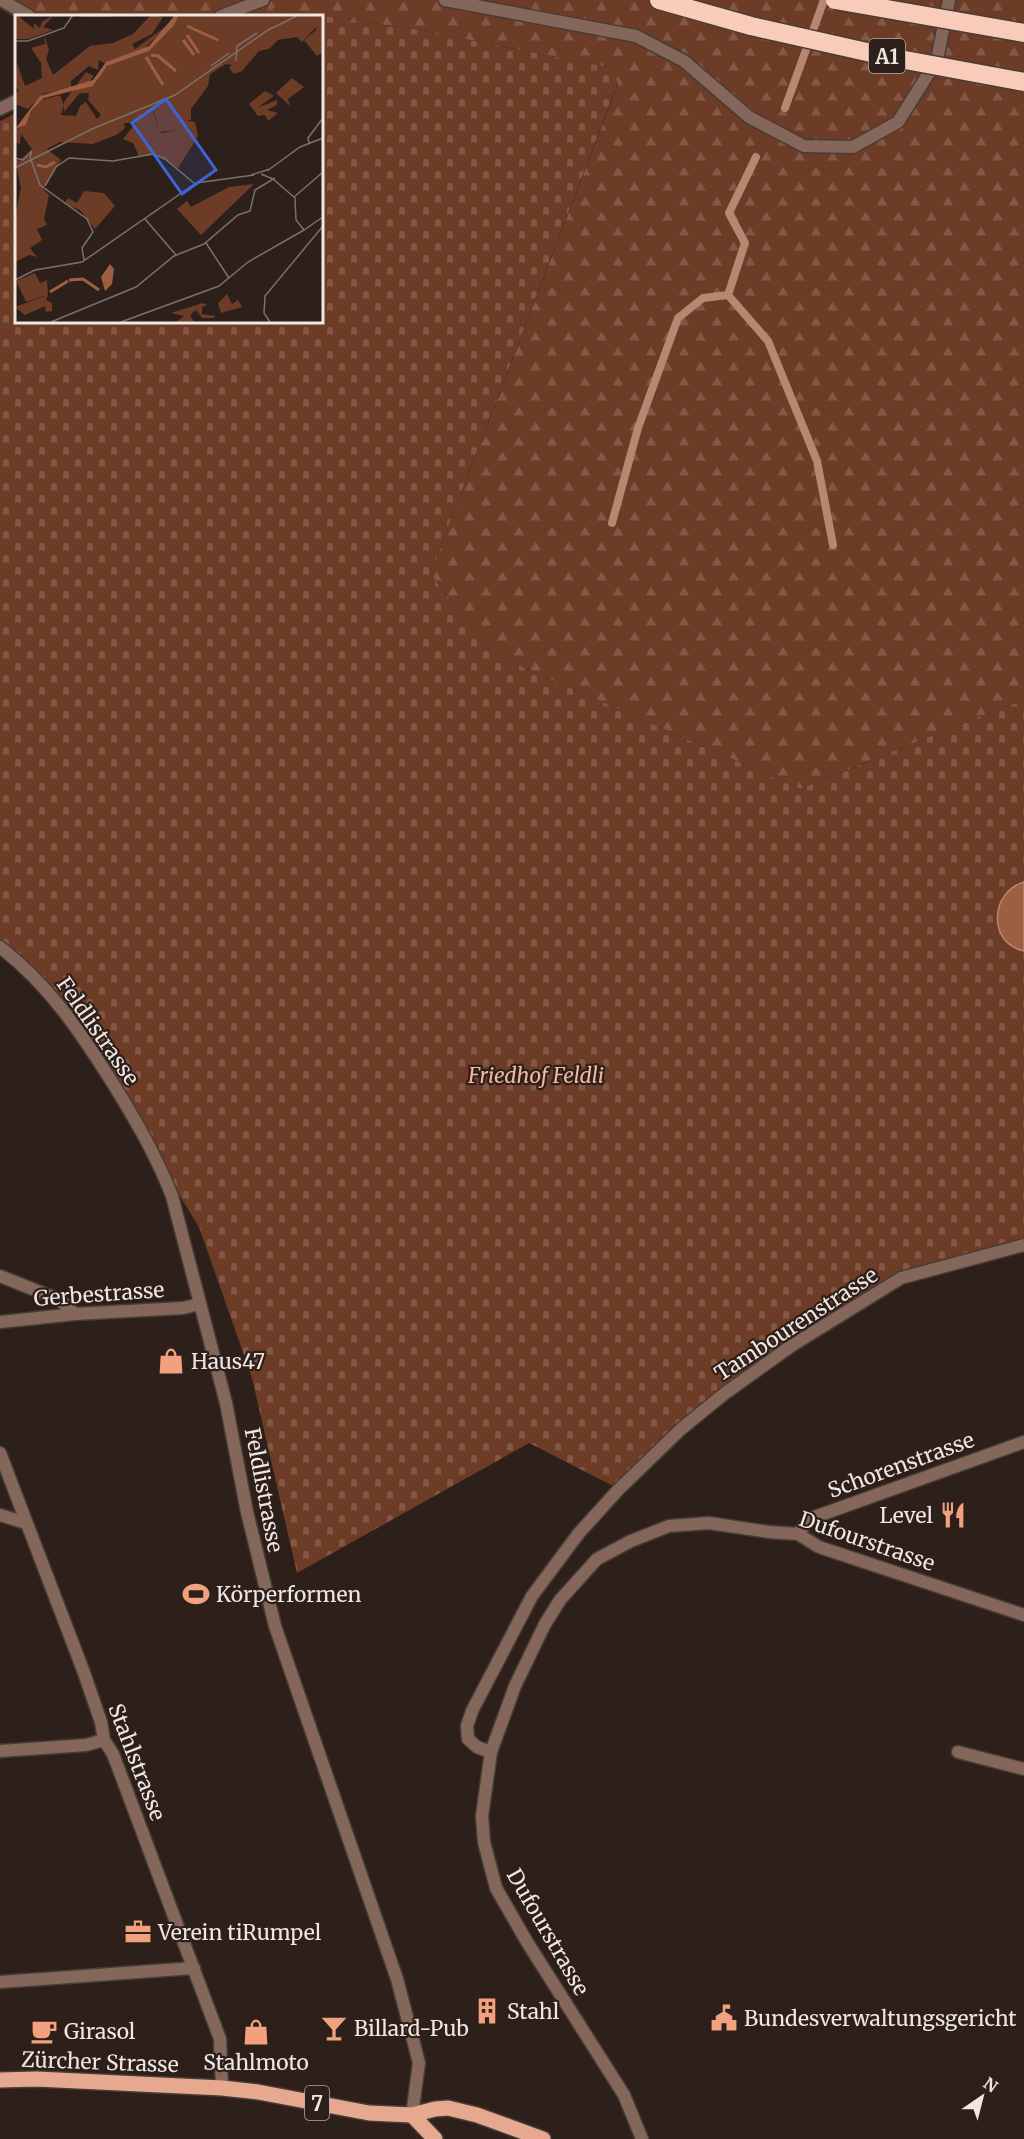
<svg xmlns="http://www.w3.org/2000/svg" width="1024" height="2139" font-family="Merriweather,serif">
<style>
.forest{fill:url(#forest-firs)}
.cemetery{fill:url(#cemetery-stones)}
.water{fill:#9e5e41;stroke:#b78772;stroke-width:1.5}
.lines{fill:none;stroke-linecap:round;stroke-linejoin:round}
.stream{stroke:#b78772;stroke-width:8}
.minor-casing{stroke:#483c36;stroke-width:15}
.tertiary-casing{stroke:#483c36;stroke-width:15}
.primary-casing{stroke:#483c36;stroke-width:18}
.motorway-casing{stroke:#483c36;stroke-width:21}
.minor{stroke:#84665a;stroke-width:12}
.tertiary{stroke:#84665a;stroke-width:12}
.primary{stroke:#e6a98f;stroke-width:15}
.motorway{stroke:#f8ccb9;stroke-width:18}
.motorway-bridge-casing{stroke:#483c36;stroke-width:21;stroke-linecap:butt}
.motorway-bridge{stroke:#f8ccb9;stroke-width:18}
.labels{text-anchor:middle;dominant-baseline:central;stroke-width:4.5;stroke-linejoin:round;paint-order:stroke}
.shield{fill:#2d201a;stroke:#b6aba7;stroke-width:1.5}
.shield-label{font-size:20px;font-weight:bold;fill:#f0e7e3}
.street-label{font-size:21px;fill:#f0e7e3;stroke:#2d201a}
.park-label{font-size:21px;font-style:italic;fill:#f2b9a1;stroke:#2d201a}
.poi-label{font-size:21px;fill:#f0e7e3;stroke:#2d201a;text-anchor:start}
.inset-river{fill:none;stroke:#9e5e41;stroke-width:3}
.inset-road{fill:none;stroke:#7b706a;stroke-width:1.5}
.view{fill:#3d65da;fill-opacity:0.15;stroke:#3d65da;stroke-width:3}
.inset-edge{fill:none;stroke:#f0e7e3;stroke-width:3}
</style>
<defs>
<pattern id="forest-firs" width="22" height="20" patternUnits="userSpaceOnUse" patternTransform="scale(1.5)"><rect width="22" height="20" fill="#6d3c26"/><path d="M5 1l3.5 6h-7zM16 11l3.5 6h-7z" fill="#825845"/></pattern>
<pattern id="cemetery-stones" width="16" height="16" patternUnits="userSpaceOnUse" patternTransform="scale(1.5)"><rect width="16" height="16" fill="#6d3c26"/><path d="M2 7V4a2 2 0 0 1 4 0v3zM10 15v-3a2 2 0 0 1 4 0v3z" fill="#825845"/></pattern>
</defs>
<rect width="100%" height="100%" fill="#2d201a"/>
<path class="forest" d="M0,0H1024V702L1008,705L800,789L493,654L430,574L618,84L608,67L413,29L271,8L249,16H16V18L0,8Z"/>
<path class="cemetery" d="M271,8L413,29L608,67L618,83L430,574L493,654L800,789L1008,705L1024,702V1245L901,1278L724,1394L619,1489L529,1443L297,1573L252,1378L199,1227L65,1011L0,947V121L16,113V321H321V16H249Z"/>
<path class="water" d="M1024,882V951C987,943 990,892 1024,882Z"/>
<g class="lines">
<g class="stream">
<path d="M785,108L824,0"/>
<path d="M728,295L768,341L817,461L833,545"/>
<path d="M612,523L638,428L678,318L703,298L728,295L745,243L729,213L756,157"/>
</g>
<g class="minor-casing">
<g id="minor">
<path d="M1,0L29,16"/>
<path d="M445,0L636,36L684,61L749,117L804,146L853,147L898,122L937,60L949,0"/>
<path d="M221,16L263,0"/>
<path d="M0,109L16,101"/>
<path d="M0,1276L60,1300L75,1314"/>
<path d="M0,1322L75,1314L183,1308L200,1304"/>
<path d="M0,1453L83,1670L101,1722L104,1740L113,1754L220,2039L222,2088"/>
<path d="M0,1515L26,1523"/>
<path d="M798,1534L809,1519L1024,1442"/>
<path d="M0,1751L86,1745L104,1740"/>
<path d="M491,1752L477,1747L468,1739L467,1726L472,1711L532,1596L579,1533L619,1489L681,1429L724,1394L791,1346L901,1278L1024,1245"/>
<path d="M958,1752L1024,1769"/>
<path d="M0,1982L194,1968"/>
<path d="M642,2139L624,2095L527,1942L496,1888L484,1842L482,1816L491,1752L515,1686L545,1624L560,1600L597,1559L631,1541L669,1526L709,1523L769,1532L798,1534L819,1547L1024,1615"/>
</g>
</g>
<g class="tertiary-casing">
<path id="tertiary" d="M0,947C49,985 79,1030 112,1082C135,1119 156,1155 172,1196L226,1403L247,1512L275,1626L397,1979L419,2063L412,2115"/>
</g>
<g class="primary-casing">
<g id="primary">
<path d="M0,2080L37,2079L222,2088L258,2092L369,2113L412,2115L435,2109L448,2108L477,2115L543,2139"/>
<path d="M412,2115L435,2139"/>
</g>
</g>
<g class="motorway-casing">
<path id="motorway" d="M659,0L751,26"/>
</g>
<use href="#minor" class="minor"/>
<use href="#tertiary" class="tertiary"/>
<use href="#primary" class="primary"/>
<use href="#motorway" class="motorway"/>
<g class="motorway-bridge-casing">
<g id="motorway-bridge">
<path d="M835,0L1024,33"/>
<path d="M751,26L889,57L1024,82"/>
</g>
</g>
<use href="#motorway-bridge" class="motorway-bridge"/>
</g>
<defs>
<g id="shop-bare" transform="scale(2.07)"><path d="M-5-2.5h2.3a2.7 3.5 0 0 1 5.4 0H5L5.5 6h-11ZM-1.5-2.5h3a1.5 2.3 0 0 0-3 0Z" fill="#f1a17d" stroke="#2d201a" stroke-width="2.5" paint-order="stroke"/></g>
<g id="restaurant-bare" transform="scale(2.07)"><path d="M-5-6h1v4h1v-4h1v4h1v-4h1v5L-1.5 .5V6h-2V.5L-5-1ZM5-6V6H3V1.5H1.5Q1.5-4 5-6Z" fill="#f1a17d" stroke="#2d201a" stroke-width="2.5" paint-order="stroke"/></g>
<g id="stadium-bare" transform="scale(2.07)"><path d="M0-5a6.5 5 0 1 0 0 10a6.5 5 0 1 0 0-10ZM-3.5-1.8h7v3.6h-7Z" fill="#f1a17d" stroke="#2d201a" stroke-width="2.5" paint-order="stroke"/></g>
<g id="office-bare" transform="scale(2.07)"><path d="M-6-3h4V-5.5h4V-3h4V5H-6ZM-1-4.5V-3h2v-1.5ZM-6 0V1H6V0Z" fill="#f1a17d" stroke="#2d201a" stroke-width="2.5" paint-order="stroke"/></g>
<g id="building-bare" transform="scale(2.07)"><path d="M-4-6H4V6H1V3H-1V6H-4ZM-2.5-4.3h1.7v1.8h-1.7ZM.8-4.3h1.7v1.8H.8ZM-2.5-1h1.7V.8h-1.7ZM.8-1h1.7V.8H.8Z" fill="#f1a17d" stroke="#2d201a" stroke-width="2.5" paint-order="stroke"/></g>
<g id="civic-bare" transform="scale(2.07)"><path d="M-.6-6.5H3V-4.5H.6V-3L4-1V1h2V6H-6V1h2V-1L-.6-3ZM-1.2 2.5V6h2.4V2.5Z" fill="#f1a17d" stroke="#2d201a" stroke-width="2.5" paint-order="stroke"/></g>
<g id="bar-bare" transform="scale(2.07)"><path d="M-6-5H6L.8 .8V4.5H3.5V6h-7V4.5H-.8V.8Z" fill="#f1a17d" stroke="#2d201a" stroke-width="2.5" paint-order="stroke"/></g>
<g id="cafe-bare" transform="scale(2.07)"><path d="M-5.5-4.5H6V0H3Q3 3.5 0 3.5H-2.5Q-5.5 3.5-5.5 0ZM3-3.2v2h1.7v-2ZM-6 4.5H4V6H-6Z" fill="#f1a17d" stroke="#2d201a" stroke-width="2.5" paint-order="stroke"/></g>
</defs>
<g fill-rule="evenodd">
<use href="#shop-bare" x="171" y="1361"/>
<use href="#restaurant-bare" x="953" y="1515"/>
<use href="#stadium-bare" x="196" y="1594"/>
<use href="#office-bare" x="138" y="1932"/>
<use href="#building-bare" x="487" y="2011"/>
<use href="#civic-bare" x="724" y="2018"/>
<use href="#bar-bare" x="334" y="2028"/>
<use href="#cafe-bare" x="44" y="2031"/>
<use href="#shop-bare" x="256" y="2032"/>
</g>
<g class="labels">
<g class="shield">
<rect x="869" y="39" width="36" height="34" rx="4.5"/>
<rect x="305" y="2086" width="24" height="34" rx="4.5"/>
</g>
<g class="shield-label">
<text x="887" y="56">A1</text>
<text x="317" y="2103">7</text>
</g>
<g class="street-label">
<text transform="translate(98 1031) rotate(55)">Feldlistrasse</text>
<text transform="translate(99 1294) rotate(-4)">Gerbestrasse</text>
<text transform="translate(796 1324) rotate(-33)">Tambourenstrasse</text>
<text transform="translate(901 1465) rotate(-20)">Schorenstrasse</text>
<text transform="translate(264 1490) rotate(79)">Feldlistrasse</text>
<text transform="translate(867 1541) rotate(19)">Dufourstrasse</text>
<text transform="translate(137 1762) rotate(69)">Stahlstrasse</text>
<text transform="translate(548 1932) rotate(60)">Dufourstrasse</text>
<text transform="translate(100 2062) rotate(2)">Zürcher Strasse</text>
</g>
<g class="park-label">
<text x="536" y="1075">Friedhof Feldli</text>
</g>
<g class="poi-label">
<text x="191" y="1361">Haus47</text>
<text x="933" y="1515" text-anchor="end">Level</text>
<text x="216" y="1594">Körperformen</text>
<text x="158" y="1932">Verein tiRumpel</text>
<text x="507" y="2011">Stahl</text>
<text x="744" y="2018">Bundesverwaltungsgericht</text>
<text x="354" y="2028">Billard-Pub</text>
<text x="64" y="2031">Girasol</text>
<text x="256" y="2062" text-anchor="middle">Stahlmoto</text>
</g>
</g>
<g transform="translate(15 15)">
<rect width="308" height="308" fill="#2d201a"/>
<path d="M277,63L289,72L273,84L275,91L261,78Z" fill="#6d3c26"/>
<path d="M0,0H8L3,1L19,14V8L25,13L27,7L39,0L28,12L38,15L14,24H0ZM136,0L148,2L137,19L117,29L120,34L154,9L130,33L89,48L84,45L83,55L74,51L56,66V71H62L28,79L13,94L0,89V78L4,76L0,71L2,48L10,71L27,63L26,48L16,33L30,29L29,20L34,35L31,44L38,60L75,31L98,28L118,19ZM165,0H307V6L287,27L282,22L263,25L254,34L244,36L227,56L219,59L214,53L217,50L211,49L195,59L193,71L176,94V105H170L162,115L144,117L139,96L122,108H109L110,113L101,120L78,129L45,127L32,134L46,145L28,174L34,180L29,204L32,210L22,214L27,225L15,233L22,242L14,240L0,247V202L6,173L0,144L4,146L17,134L6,119L5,129L0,127V114L11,110L16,96L29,84L45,80L49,90L46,100L61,101L65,91L71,87L82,104L86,100L73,85L74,78L53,79L80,69L89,53L96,49L134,36ZM250,76L259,81L242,93L262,85V90L252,95L263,98L253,106L250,100L243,101L234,89ZM188,288L192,290L187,292V299L200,301L199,303H187L181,295L175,300L179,307H161L169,301L156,298Z" fill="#6d3c26"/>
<path d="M138,96L144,117L148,118L162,115L170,105L180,107L183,121L163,153L142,140L124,141L118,128L108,124L126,102Z" fill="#6d3c26"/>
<path d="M307,6V38L302,41L289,25L301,15L302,8ZM239,169L186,220L162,194L172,186L176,192L214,172Z" fill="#6d3c26"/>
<path d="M69,176L89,178L100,191L80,214L65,195L49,189L53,183L62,188ZM212,279L217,289L223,285L227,292L206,298L203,288ZM33,280L31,285L37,288V296L31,297L30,291L10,300L0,292Z" fill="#6d3c26"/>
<path d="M71,57L79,61L49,97V87ZM20,258L25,268L32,265L33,280L11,287L1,266Z" fill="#6d3c26"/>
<path d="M160,0H164L159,10L134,36L92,51L78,71L29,83L16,96L11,110L0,114L25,81L78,65L91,47L134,31ZM95,249L99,254L97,269L90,276L86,262Z" fill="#9e5e41"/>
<path class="inset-river" d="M66,0H96M172,11L203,25M172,20L184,38M168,25L179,40M136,40L143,41L161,56M131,42L148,70M22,150L31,152L40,147M54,265L68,264L84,275M35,277L53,266"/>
<path class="inset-road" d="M0,26H13L49,13L58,0M221,46L222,31L242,18M196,51L214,38M294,128L293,123L308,103M0,143L8,145L17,136L15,142L25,170L72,204L78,217L67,233L69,245M0,153L77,114L160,80L253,15L282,1M252,156L285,132L308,123M246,159L258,164L280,183L281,205L289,215L308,202M236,160L255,154M30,171L41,152L54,143L98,146L138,139L150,144L180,169M279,182L308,157M130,204L161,240M191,228L214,263M0,265L20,255L67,247L181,168L239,160M36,307L121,272L159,241L189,229L223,200L235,196L240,175L260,163M106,307L204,271L233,247L289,215M255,307L249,298L250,281L308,211"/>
<path class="view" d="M151,84L201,155L167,179L117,108Z"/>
<rect width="308" height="308" class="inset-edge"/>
</g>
<g transform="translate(982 2097) rotate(35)" stroke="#2d201a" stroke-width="4.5" paint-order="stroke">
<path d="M0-4.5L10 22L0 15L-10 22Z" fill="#f0e7e3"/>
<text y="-9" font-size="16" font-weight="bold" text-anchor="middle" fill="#f0e7e3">N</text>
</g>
</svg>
